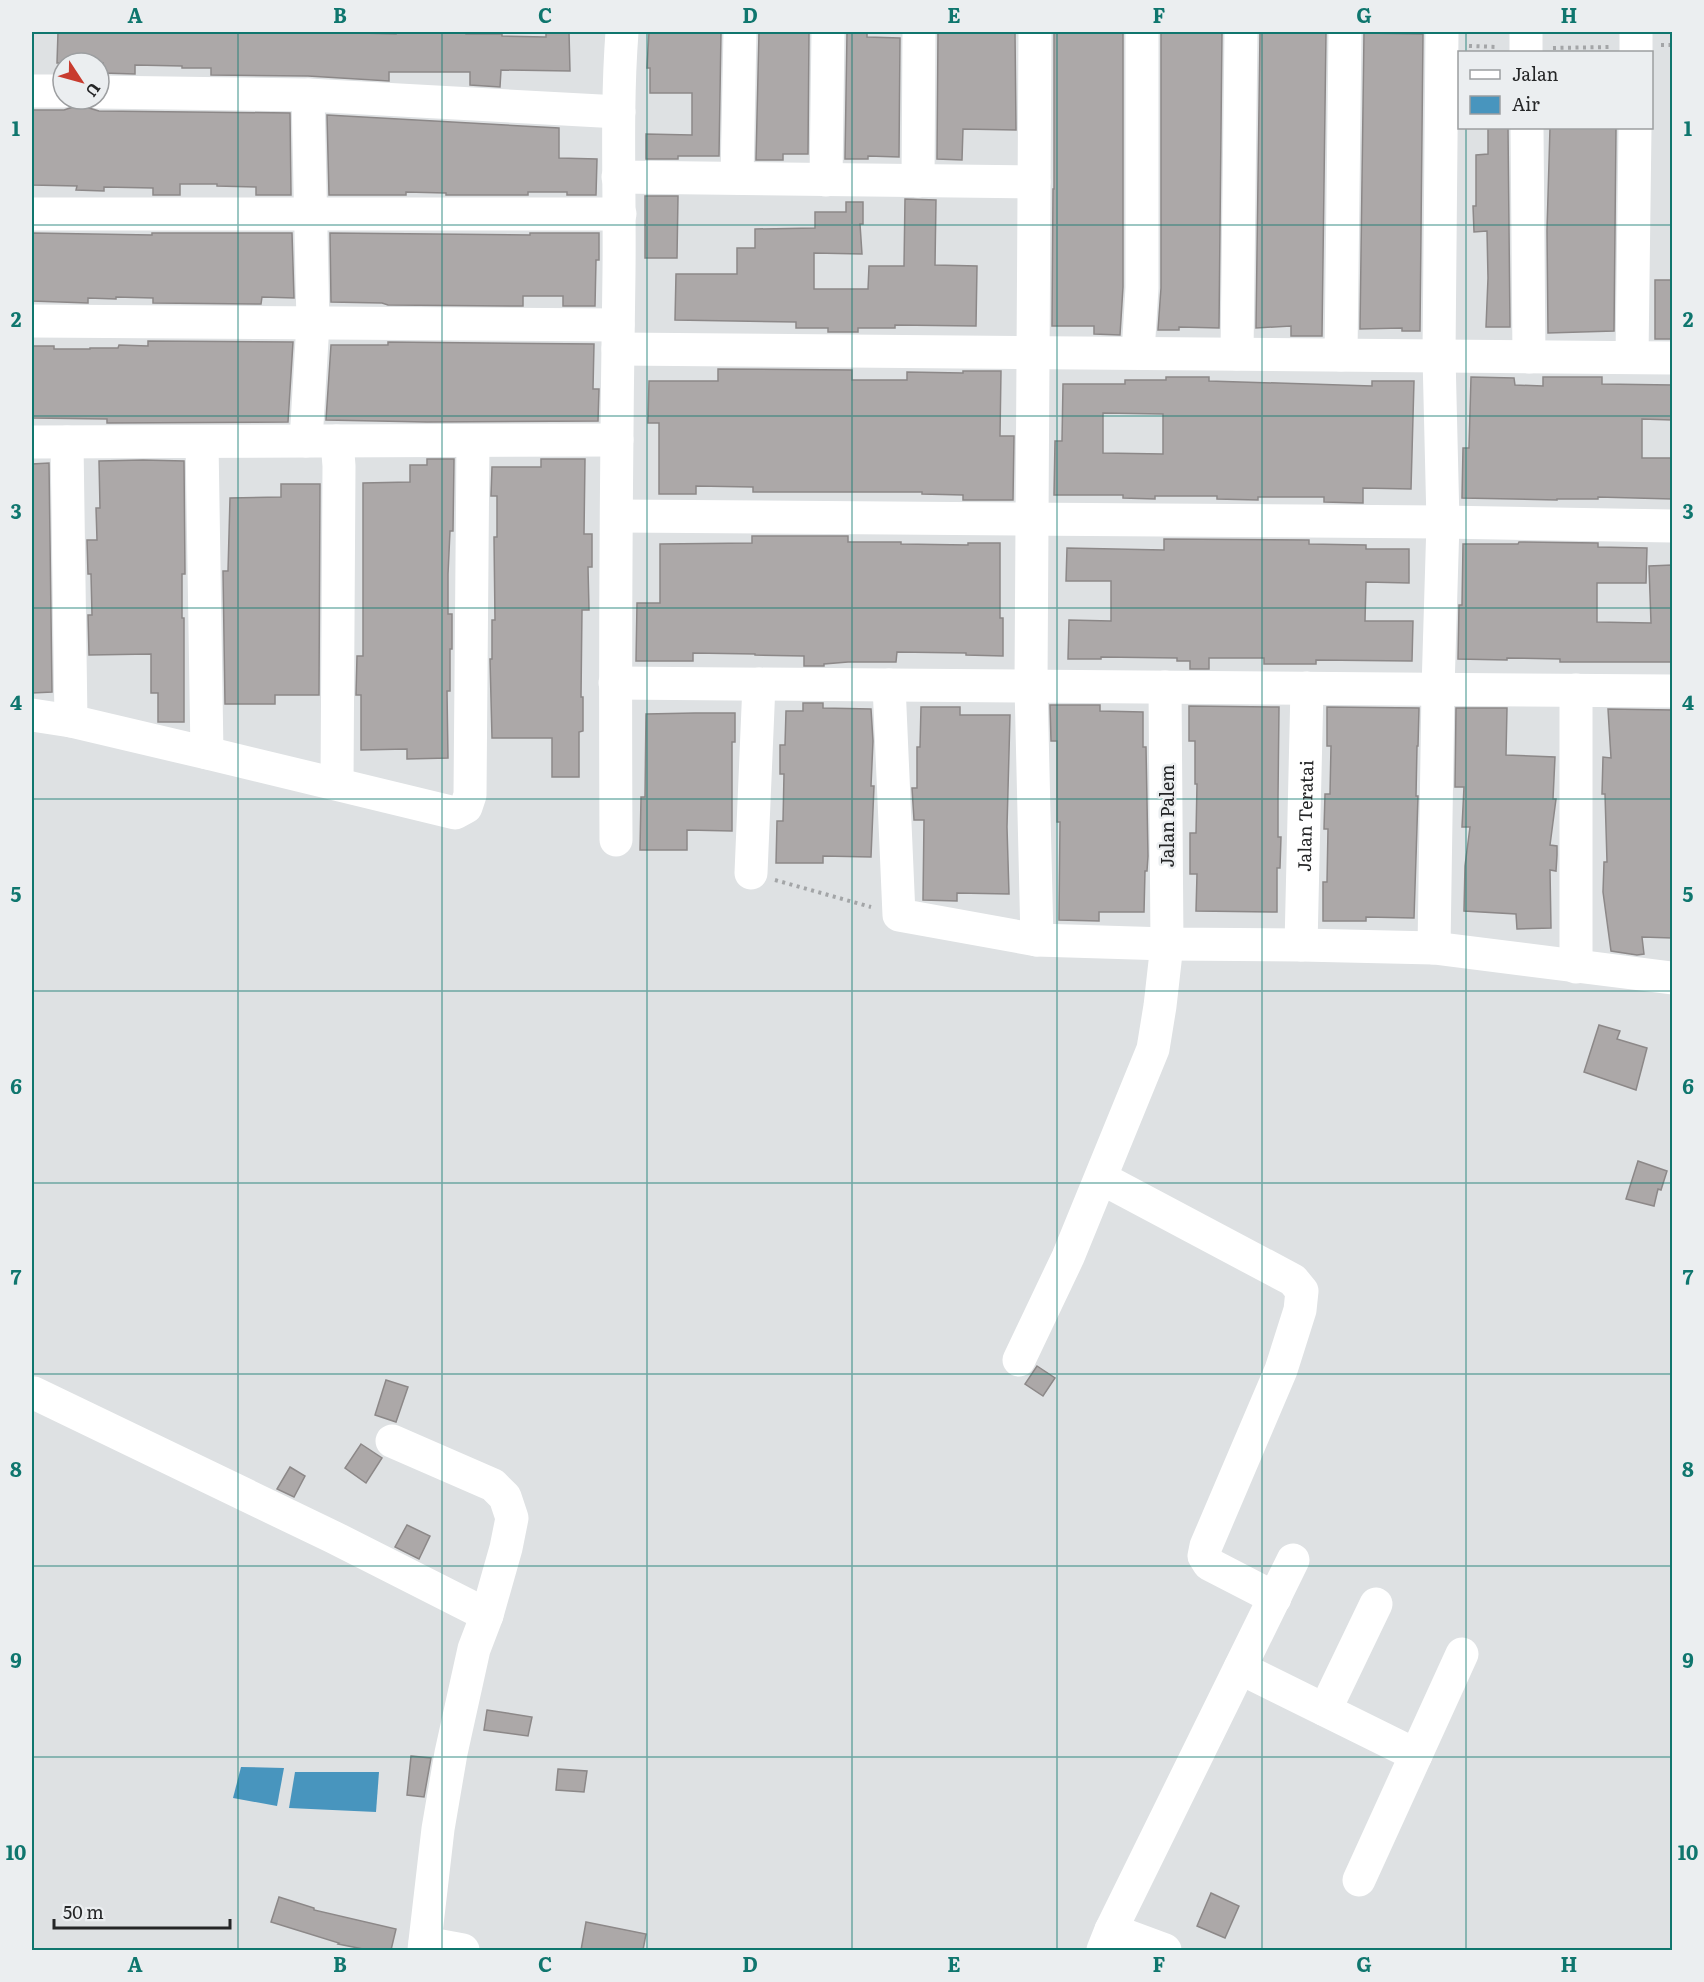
<svg xmlns="http://www.w3.org/2000/svg" width="1704" height="1982" font-family="Literata,serif">
<style>
.water{fill:#4895be}
.building{fill:#aca8a8;stroke:#8c8888;stroke-width:1.5;fill-rule:evenodd}
.lines{fill:none;stroke-linecap:round;stroke-linejoin:round}
.path{stroke:#a3a5a7;stroke-width:4;stroke-dasharray:3 4.5;stroke-linecap:butt}
.minor{stroke:#fff;stroke-width:33}
.grid{fill:none;stroke:#0f766e;stroke-width:1.5;stroke-opacity:0.55}
.labels{text-anchor:middle;dominant-baseline:central;stroke-width:5;stroke-linejoin:round;paint-order:stroke}
.street-label{font-size:18px;fill:#252627;stroke:#ebeef0}
.neatline{fill:none;stroke:#0f766e;stroke-width:2}
.grid-label{font-size:20px;text-anchor:middle;font-weight:bold;fill:#0f766e}
</style>
<rect width="100%" height="100%" fill="#dee1e3"/>
<g class="water">
<path d="M241,1767L284,1768L277,1806L233,1798Z"/>
<path d="M295,1772H379L376,1812L289,1808Z"/>
</g>
<g class="building">
<path d="M58,32L283,33V32H323L396,34V32H466V34H502V36L546,37V32H569L570,71L501,70L500,87L470,85V72H389V81L308,76L211,75V68H182V66L135,65V74L103,73V63H57Z"/>
<path d="M649,32H721L719,156H678V159H646V134L692,135V93H650V68H647Z"/>
<path d="M759,32H809L808,154H783V160H756Z"/>
<path d="M847,32H867V37L900,38L899,157L868,156V159H845Z"/>
<path d="M938,32H1015L1016,130L963,129L962,160L937,159Z"/>
<path d="M1054,32H1123V287L1120,335L1094,334V326H1052L1053,189H1054Z"/>
<path d="M1161,32H1222L1219,328L1179,327V330H1158L1161,288Z"/>
<path d="M1260,32H1326L1322,336H1291V326L1256,328Z"/>
<path d="M1364,33L1423,34L1420,331H1402V328L1360,329Z"/>
<path d="M80,99H82L89,108L99,111L290,113L291,195H256V187L217,186V184H180V195H153V188L104,187V191L76,190L77,186L32,185V110H64L73,107Z"/>
<path d="M327,115L559,128V158L597,159L596,195H567V192H528V195H446V193L406,192V195H329Z"/>
<path d="M1488,128H1508L1510,327H1486L1488,278L1487,231L1474,232L1473,206H1476V155L1488,154Z"/>
<path d="M1550,128H1616L1614,331L1548,333L1547,230Z"/>
<path d="M645,196H678L677,258H645Z"/>
<path d="M905,199L936,200L935,265L977,266L976,326L895,325V328H858V332H828V328H796V322L675,320L676,274H737V248H755V229L815,228V212H846V202H863V224H860L862,254L814,253V289H868L869,266H904Z"/>
<path d="M32,233L152,235V233H292L294,298L262,297L261,304L153,303V298L116,297V299L88,298V303L32,301Z"/>
<path d="M330,233L530,235V233H599V260H596L595,306H563V296H523V306L388,305L382,303L331,302Z"/>
<rect x="1655" y="280" width="17" height="59"/>
<path d="M148,341L293,342L288,422L107,423V419L32,418V346H54V349H90V348H118L119,345L148,346Z"/>
<path d="M388,342L594,344L593,389H599L598,421L427,422L326,420L331,345H388Z"/>
<path d="M718,369L852,370V380H907V372L963,373V371H1001L1000,436H1014L1013,500H963V495L922,494V492H753V487L696,486V494H659V423H648L649,381H718Z"/>
<path d="M1166,377H1209V381L1372,386V381H1414L1411,489L1363,488V503L1324,502V497H1258V500L1217,499V496H1155V499L1123,498V495H1054L1055,441H1062L1063,384H1125V380H1166ZM1103,413L1163,414V454L1103,453Z"/>
<path d="M1471,377L1514,378L1515,385L1543,386V377H1602V384L1672,385V420L1642,419V458H1672V499L1598,497V499H1557V500L1462,498L1463,448H1469Z"/>
<path d="M427,459H454L453,531H450L448,574V614H452V649H450V691H447L448,758L407,759V749L361,750V695H356L357,656H363V483L410,482V465H427Z"/>
<path d="M541,459H585L584,534H592V567H588L589,610H582L581,697H583V731L579,732V777H552V738H492L490,659H492V620H495L494,537H497V496H491L492,467H541Z"/>
<path d="M143,460L184,461L185,574H182V618H184V722H158V693H151V654L89,655L88,615H92L91,574H88L87,540H97L96,508H100L99,461Z"/>
<path d="M49,463L52,692L32,693V464Z"/>
<path d="M281,484H320L319,695H275V704H225L223,571H228L230,498L281,497Z"/>
<path d="M752,536H848V542H901V544L968,545V543H1000V618H1003V656L966,655V653L897,652L896,662H848L824,664V666H804V656L755,655V654L693,653V661H636L637,603H660V544L752,543Z"/>
<path d="M1164,539L1309,540V544L1366,545V549H1409V583L1366,582L1365,621H1413L1412,661L1316,660V664H1264V658H1209V669H1190V661H1177V658L1101,657V659H1068L1069,620L1111,621V581H1066L1067,548L1164,550Z"/>
<path d="M1519,542L1598,543V547L1647,548L1646,583H1597V622L1651,623L1649,566L1672,565V662H1560V659L1507,658V660L1458,659L1459,605H1462L1463,544H1518Z"/>
<path d="M803,703H823V708L871,709L873,741L871,786H874L871,857L823,856V863H776L777,821H783L784,774H780V745H785L786,711H803Z"/>
<path d="M1050,705H1100V711L1143,712V747H1146L1148,856L1147,871H1145L1144,912H1099V921L1059,920L1060,822H1057V741H1051Z"/>
<path d="M1189,706L1279,707L1278,797V837H1281L1280,868H1277V912L1196,911L1197,874H1190V833H1196L1197,784H1195V741H1189Z"/>
<path d="M921,707H960V715H1010L1007,827L1009,894L957,893V901L923,900L924,820H914L912,788H917V747H920Z"/>
<path d="M1327,707L1419,708L1418,746H1417L1416,796H1418L1414,918L1366,917V921H1323V882H1327L1328,829H1324L1325,794H1330L1331,746H1327Z"/>
<path d="M1456,708H1507L1506,755L1555,757L1553,799H1556L1550,845L1557,846V855L1556,871L1550,870L1551,928L1517,929L1516,914L1464,911L1465,866L1470,827H1462L1464,787H1455Z"/>
<path d="M1608,709L1672,710V938L1642,937L1644,954L1637,955L1611,951L1603,892L1604,862H1607L1605,794H1602L1603,757L1611,758Z"/>
<path d="M695,713H735V742H732V831L687,830V850H640L641,797H645L646,714Z"/>
<path d="M1599,1025L1620,1031L1617,1039L1647,1048L1636,1090L1584,1072Z"/>
<path d="M1638,1161L1667,1171L1661,1190L1658,1189L1654,1206L1626,1199Z"/>
<path d="M1037,1366L1055,1378L1043,1396L1025,1384Z"/>
<path d="M386,1380L408,1387L396,1422L375,1415Z"/>
<path d="M361,1444L382,1458L366,1483L345,1468Z"/>
<path d="M290,1467L305,1476L294,1497L277,1489Z"/>
<path d="M407,1525L430,1536L419,1559L395,1547Z"/>
<path d="M487,1710L532,1717L528,1736L484,1730Z"/>
<path d="M411,1756L431,1758L424,1797L407,1795Z"/>
<path d="M558,1769L587,1771L584,1792L556,1790Z"/>
<path d="M1211,1893L1239,1906L1225,1938L1197,1926Z"/>
<path d="M279,1897L314,1908V1910L396,1929L391,1950H368L338,1944L339,1943L271,1922Z"/>
<path d="M586,1922L646,1934L643,1950H581Z"/>
</g>
<g class="lines">
<g class="path">
<path d="M1661,45H1672"/>
<path d="M1469,46L1498,47"/>
<path d="M1553,48L1609,47"/>
<path d="M775,880L871,907"/>
</g>
<g class="minor">
<path d="M1035,32L1031,686L1037,940"/>
<path d="M1526,52V32"/>
<path d="M1636,52V32"/>
<path d="M32,91H63"/>
<path d="M99,92L308,95L619,112"/>
<path d="M1527,128L1529,357"/>
<path d="M618,177L1034,182"/>
<path d="M737,178L740,32"/>
<path d="M826,180L828,32"/>
<path d="M918,181L919,32"/>
<path d="M32,214H620"/>
<path d="M32,321L618,325"/>
<path d="M618,349L1672,358"/>
<path d="M1138,353L1142,288V32"/>
<path d="M1237,354L1241,32"/>
<path d="M1341,355L1345,32"/>
<path d="M1632,357L1635,128"/>
<path d="M306,441L313,323L308,95"/>
<path d="M32,442L617,440"/>
<path d="M67,442L71,721"/>
<path d="M202,442L207,753"/>
<path d="M617,516L1443,522L1672,526"/>
<path d="M615,683L1672,691"/>
<path d="M889,685L899,915L1037,940L1167,944L1301,945L1434,948L1672,978"/>
<path d="M1576,690V967"/>
<path d="M32,715L71,721L207,753L455,813L466,807L470,795L473,441"/>
<path d="M337,783L339,466L337,441"/>
<path d="M616,840C615,651 616,462 619,272C620,192 616,112 622,32"/>
<path d="M751,873L759,684"/>
<path id="s1" d="M1301,945L1307,688"/>
<path d="M1434,948L1438,689L1443,522L1439,356L1442,32"/>
<path d="M1101,1178L1293,1280L1302,1291L1300,1310L1281,1370L1206,1546L1204,1556L1209,1564L1275,1598"/>
<path d="M1019,1360L1068,1257L1153,1049L1160,1006L1167,944L1165,687"/>
<path d="M34,1393L333,1537L487,1615"/>
<path d="M392,1441L493,1485L505,1497L512,1518L506,1548L487,1615L474,1649L451,1753L438,1829L424,1950"/>
<path d="M1240,1668L1416,1755"/>
<path d="M1325,1710L1376,1604"/>
<path d="M1359,1880L1462,1654"/>
<path d="M1111,1930L1165,1950"/>
<path d="M425,1943L463,1950"/>
<path d="M1103,1950L1111,1930L1293,1560"/>
</g>
</g>
<path class="grid" d="M238,32V1950M442,32V1950M647,32V1950M852,32V1950M1057,32V1950M1262,32V1950M1466,32V52M1466,128V1950M32,225H1672M32,416H1672M32,608H1672M32,799H1672M32,991H1672M32,1183H1672M32,1374H1672M32,1566H1672M32,1757H1672"/>
<g class="labels">
<g class="street-label">
<text transform="translate(1166 816) rotate(-90)">Jalan Palem</text>
<text stroke="none"><textPath href="#s1" startOffset="129">Jalan Teratai</textPath></text>
</g>
</g>
<rect width="1704" height="1982" fill="none" stroke="#ebeef0" stroke-width="66"/>
<rect x="1458" y="51" width="195" height="78" fill="#ebeef0" stroke="#9c9ea0" stroke-width="1.5"/>
<rect x="1470" y="70" width="30" height="9" fill="#ffffff" stroke="#9c9ea0" stroke-width="1.5"/>
<text x="1512" y="81" font-size="18" fill="#252627">Jalan</text>
<rect x="1470" y="96" width="30" height="18" fill="#4895be" stroke="#9c9ea0" stroke-width="1.5"/>
<text x="1512" y="111" font-size="18" fill="#252627">Air</text>
<g transform="translate(81 81) rotate(126)"><circle r="28" fill="#ebeef0" stroke="#9c9ea0" stroke-width="1.5"/>
<path d="M0-4.5L10 22L0 15L-10 22Z" fill="#c83b2e"/>
<text y="-9" font-size="16" font-weight="bold" text-anchor="middle" fill="#252627">U</text>
</g>
<path d="M54 1919v9h176v-9" fill="none" stroke="#252627" stroke-width="3"/>
<text x="63" y="1919" font-size="18" fill="#252627" stroke="#ebeef0" stroke-width="4.5" paint-order="stroke">50 m</text>
<rect x="33" y="33" width="1638" height="1916" class="neatline"/>
<g class="grid-label">
<text x="135" y="23">A</text>
<text x="340" y="23">B</text>
<text x="545" y="23">C</text>
<text x="750" y="23">D</text>
<text x="954" y="23">E</text>
<text x="1159" y="23">F</text>
<text x="1364" y="23">G</text>
<text x="1569" y="23">H</text>
<text x="16" y="136">1</text>
<text x="1688" y="136">1</text>
<text x="16" y="327">2</text>
<text x="1688" y="327">2</text>
<text x="16" y="519">3</text>
<text x="1688" y="519">3</text>
<text x="16" y="710">4</text>
<text x="1688" y="710">4</text>
<text x="16" y="902">5</text>
<text x="1688" y="902">5</text>
<text x="16" y="1094">6</text>
<text x="1688" y="1094">6</text>
<text x="16" y="1285">7</text>
<text x="1688" y="1285">7</text>
<text x="16" y="1477">8</text>
<text x="1688" y="1477">8</text>
<text x="16" y="1668">9</text>
<text x="1688" y="1668">9</text>
<text x="16" y="1860">10</text>
<text x="1688" y="1860">10</text>
<text x="135" y="1972">A</text>
<text x="340" y="1972">B</text>
<text x="545" y="1972">C</text>
<text x="750" y="1972">D</text>
<text x="954" y="1972">E</text>
<text x="1159" y="1972">F</text>
<text x="1364" y="1972">G</text>
<text x="1569" y="1972">H</text>
</g>
</svg>
